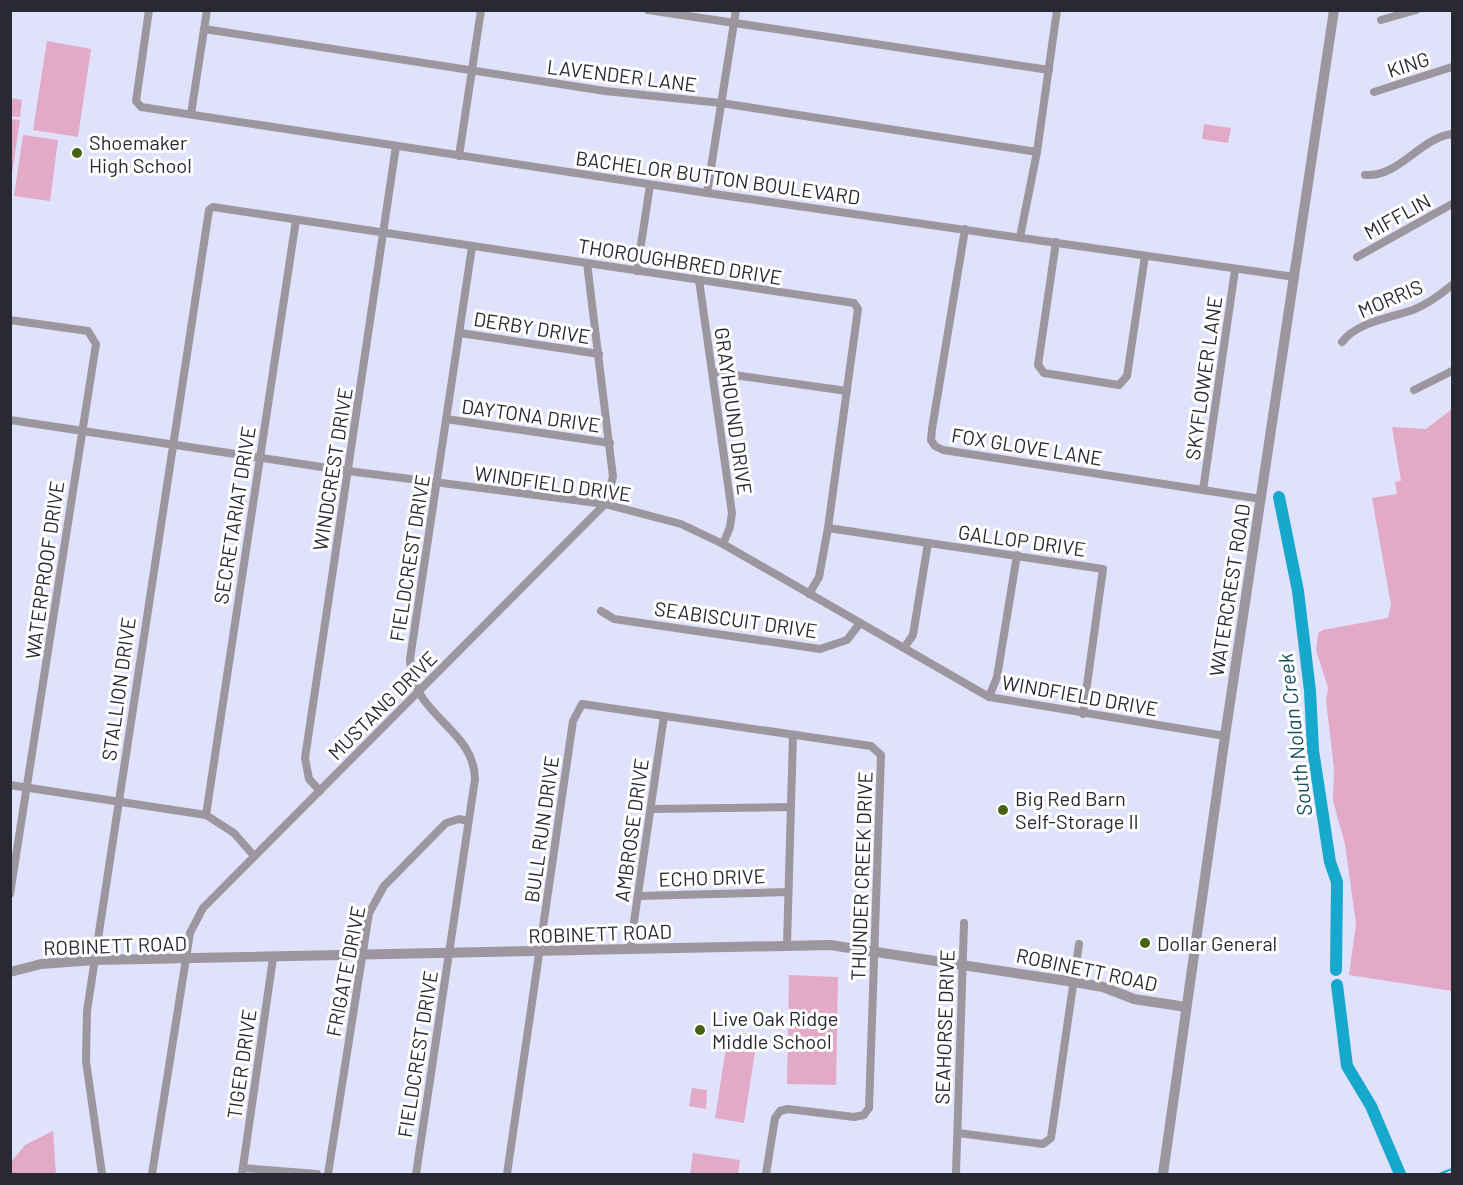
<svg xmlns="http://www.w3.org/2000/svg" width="1463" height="1185" font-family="Barlow,sans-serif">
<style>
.green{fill:#e2aac7}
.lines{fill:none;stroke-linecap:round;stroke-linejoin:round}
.stream{stroke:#16a8cd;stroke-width:2}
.river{stroke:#16a8cd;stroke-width:12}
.minor{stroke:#9c969f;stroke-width:8}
.tertiary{stroke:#9c969f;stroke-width:10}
.poi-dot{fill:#466213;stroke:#fff;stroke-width:2}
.labels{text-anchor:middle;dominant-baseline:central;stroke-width:6;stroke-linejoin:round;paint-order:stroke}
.street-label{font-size:20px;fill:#282932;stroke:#fff}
.poi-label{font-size:20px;fill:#282932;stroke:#fff;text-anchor:start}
.water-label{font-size:21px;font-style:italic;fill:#1b5060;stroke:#fff}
</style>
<rect width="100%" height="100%" fill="#e0e1fb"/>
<g class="green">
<path d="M47,41L91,49L78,137L33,130Z"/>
<path d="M11,98L22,100L20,117L11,116Z"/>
<path d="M10,119L20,120L11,181H10Z"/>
<path d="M1204,124L1231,128L1228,143L1202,139Z"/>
<path d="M23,135L58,140L50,201L14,196Z"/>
<path d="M1452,409V991L1349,975L1356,924L1345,844L1333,801L1334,768L1326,701L1328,688L1316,650L1318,633L1323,630L1388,618L1391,605L1372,498L1397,494L1395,482L1401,481L1392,427L1426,429Z"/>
<path d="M789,975L838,977L836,1085L787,1084Z"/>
<path d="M726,1048L755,1052L744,1123L715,1118Z"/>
<path d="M692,1088L707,1090L706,1109L689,1106Z"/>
<path d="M53,1131L56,1174H11V1162L25,1145Z"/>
<path d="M693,1153L740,1160L738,1174H690Z"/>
</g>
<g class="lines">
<path class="stream" d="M1439,1174L1452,1169"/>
<g class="river">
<path d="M1279,497L1298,591L1310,691L1313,750L1330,862L1337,882L1336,970"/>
<path d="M1337,985L1347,1066L1371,1106L1400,1174"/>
</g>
<g class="minor">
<path d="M149,10L136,101L141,107L707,193L1295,277"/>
<path d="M648,10L1049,70"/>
<path d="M1381,20L1416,10"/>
<path d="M204,29L605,91L721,103L1037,152"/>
<path d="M1374,92L1452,67"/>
<path d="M191,114L207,10"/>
<path d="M459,156L481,10"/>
<path d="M1365,175C1400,177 1420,138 1452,134"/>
<path d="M707,193L736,10"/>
<path d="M965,229L932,429L931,440L935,446L943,450L1261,499"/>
<path d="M1020,237L1037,152L1057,10"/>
<path d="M1056,242L1038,365L1044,373L1119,385L1127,376L1145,256"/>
<path d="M1357,257L1452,204"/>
<path d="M637,271L650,185"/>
<path d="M699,280L732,513L730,527L723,544"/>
<path d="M10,320L88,331L96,344L10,894"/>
<path d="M460,333L599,354"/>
<path d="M1342,342C1357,322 1390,318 1413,310C1428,304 1440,295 1452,285"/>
<path d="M713,372L847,391"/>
<path d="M1414,390L1452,371"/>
<path d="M446,419L610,443"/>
<path d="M10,420L348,471L605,504L681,524L723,544L989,697L1225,736"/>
<path d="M1203,490L1235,270"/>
<path d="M828,528L1103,569L1083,714"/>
<path d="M601,611L614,619L820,649L847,640L860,623"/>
<path d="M904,648L913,635L928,543"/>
<path d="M989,697L997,677L1017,555"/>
<path d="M10,785L206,815L234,833L254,856"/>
<path d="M320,791L309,779L305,758L396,146"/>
<path d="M652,809L790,807"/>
<path d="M206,815L296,220"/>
<path d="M638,896L788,892"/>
<path d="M787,945L793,735"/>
<path d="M630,949L664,716"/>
<path d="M958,1133L1043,1144L1051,1138L1079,944"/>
<path d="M243,1168L317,1174"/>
<path d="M102,1174L86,1061L87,1011L209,210L213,207L854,303L858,309L828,528L819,577L809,594"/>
<path d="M152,1174L190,933L203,908L605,504L613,477L587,263"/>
<path d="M242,1174L273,958"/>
<path d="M328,1174L369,913L384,886L446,823L459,819L468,821"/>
<path d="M416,1174L475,779C474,727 411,717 410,659L472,247"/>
<path d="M507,1174L573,721L582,704L871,746L881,755L869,1108L864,1115L854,1117L788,1109L780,1111L775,1118L766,1174"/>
<path d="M956,1174L964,923"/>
</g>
<g class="tertiary">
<path d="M10,972L41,964L95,960L830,945L1074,982L1103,987L1134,999L1186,1007"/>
<path d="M1163,1174L1225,736L1334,10"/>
</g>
</g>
<g class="poi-dot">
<circle cx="77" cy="153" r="6"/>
<circle cx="1003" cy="810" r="6"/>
<circle cx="1145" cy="943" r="6"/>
<circle cx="700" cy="1030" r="6"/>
</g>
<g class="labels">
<g class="street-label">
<text transform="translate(1408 64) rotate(-18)">KING</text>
<text transform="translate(622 75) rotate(7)">LAVENDER LANE</text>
<text transform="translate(718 177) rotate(8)">BACHELOR BUTTON BOULEVARD</text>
<text transform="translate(1397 216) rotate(-29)">MIFFLIN</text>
<text transform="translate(680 261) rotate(9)">THOROUGHBRED DRIVE</text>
<text transform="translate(1390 298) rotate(-23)">MORRIS</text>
<text transform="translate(532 327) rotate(9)">DERBY DRIVE</text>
<text transform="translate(1203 378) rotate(-82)">SKYFLOWER LANE</text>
<text transform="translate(734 411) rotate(82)">GRAYHOUND DRIVE</text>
<text transform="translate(531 415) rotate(8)">DAYTONA DRIVE</text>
<text transform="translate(1027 446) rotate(9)">FOX GLOVE LANE</text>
<text transform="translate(332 469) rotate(-81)">WINDCREST DRIVE</text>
<text transform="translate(553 483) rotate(8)">WINDFIELD DRIVE</text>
<text transform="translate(234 515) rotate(-81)">SECRETARIAT DRIVE</text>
<text transform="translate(1022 540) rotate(8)">GALLOP DRIVE</text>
<text transform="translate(409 558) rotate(-81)">FIELDCREST DRIVE</text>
<text transform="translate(44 570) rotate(-82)">WATERPROOF DRIVE</text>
<text transform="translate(1229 590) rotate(-81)">WATERCREST ROAD</text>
<text transform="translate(736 619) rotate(8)">SEABISCUIT DRIVE</text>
<text transform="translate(118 689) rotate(-82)">STALLION DRIVE</text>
<text transform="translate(1080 695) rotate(10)">WINDFIELD DRIVE</text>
<text transform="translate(382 705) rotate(-45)">MUSTANG DRIVE</text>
<text transform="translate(541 829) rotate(-82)">BULL RUN DRIVE</text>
<text transform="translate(631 830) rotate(-82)">AMBROSE DRIVE</text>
<text transform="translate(861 876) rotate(-88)">THUNDER CREEK DRIVE</text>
<text transform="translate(712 877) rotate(-2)">ECHO DRIVE</text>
<text transform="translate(600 933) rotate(-2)">ROBINETT ROAD</text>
<text transform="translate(115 945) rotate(-2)">ROBINETT ROAD</text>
<text transform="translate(1087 969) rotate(12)">ROBINETT ROAD</text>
<text transform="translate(345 971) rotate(-79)">FRIGATE DRIVE</text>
<text transform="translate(944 1027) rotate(-88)">SEAHORSE DRIVE</text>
<text transform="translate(417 1054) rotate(-81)">FIELDCREST DRIVE</text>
<text transform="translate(241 1064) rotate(-82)">TIGER DRIVE</text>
</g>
<g class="poi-label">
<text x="89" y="142">Shoemaker<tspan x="89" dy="23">High School</tspan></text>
<text x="1015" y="798">Big Red Barn<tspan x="1015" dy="23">Self-Storage II</tspan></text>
<text x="1157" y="943">Dollar General</text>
<text x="712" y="1018">Live Oak Ridge<tspan x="712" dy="23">Middle School</tspan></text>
</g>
<g class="water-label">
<text transform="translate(1294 735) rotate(-97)">South Nolan Creek</text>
</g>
</g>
<rect width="1463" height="1185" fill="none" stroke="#282932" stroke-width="24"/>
</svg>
